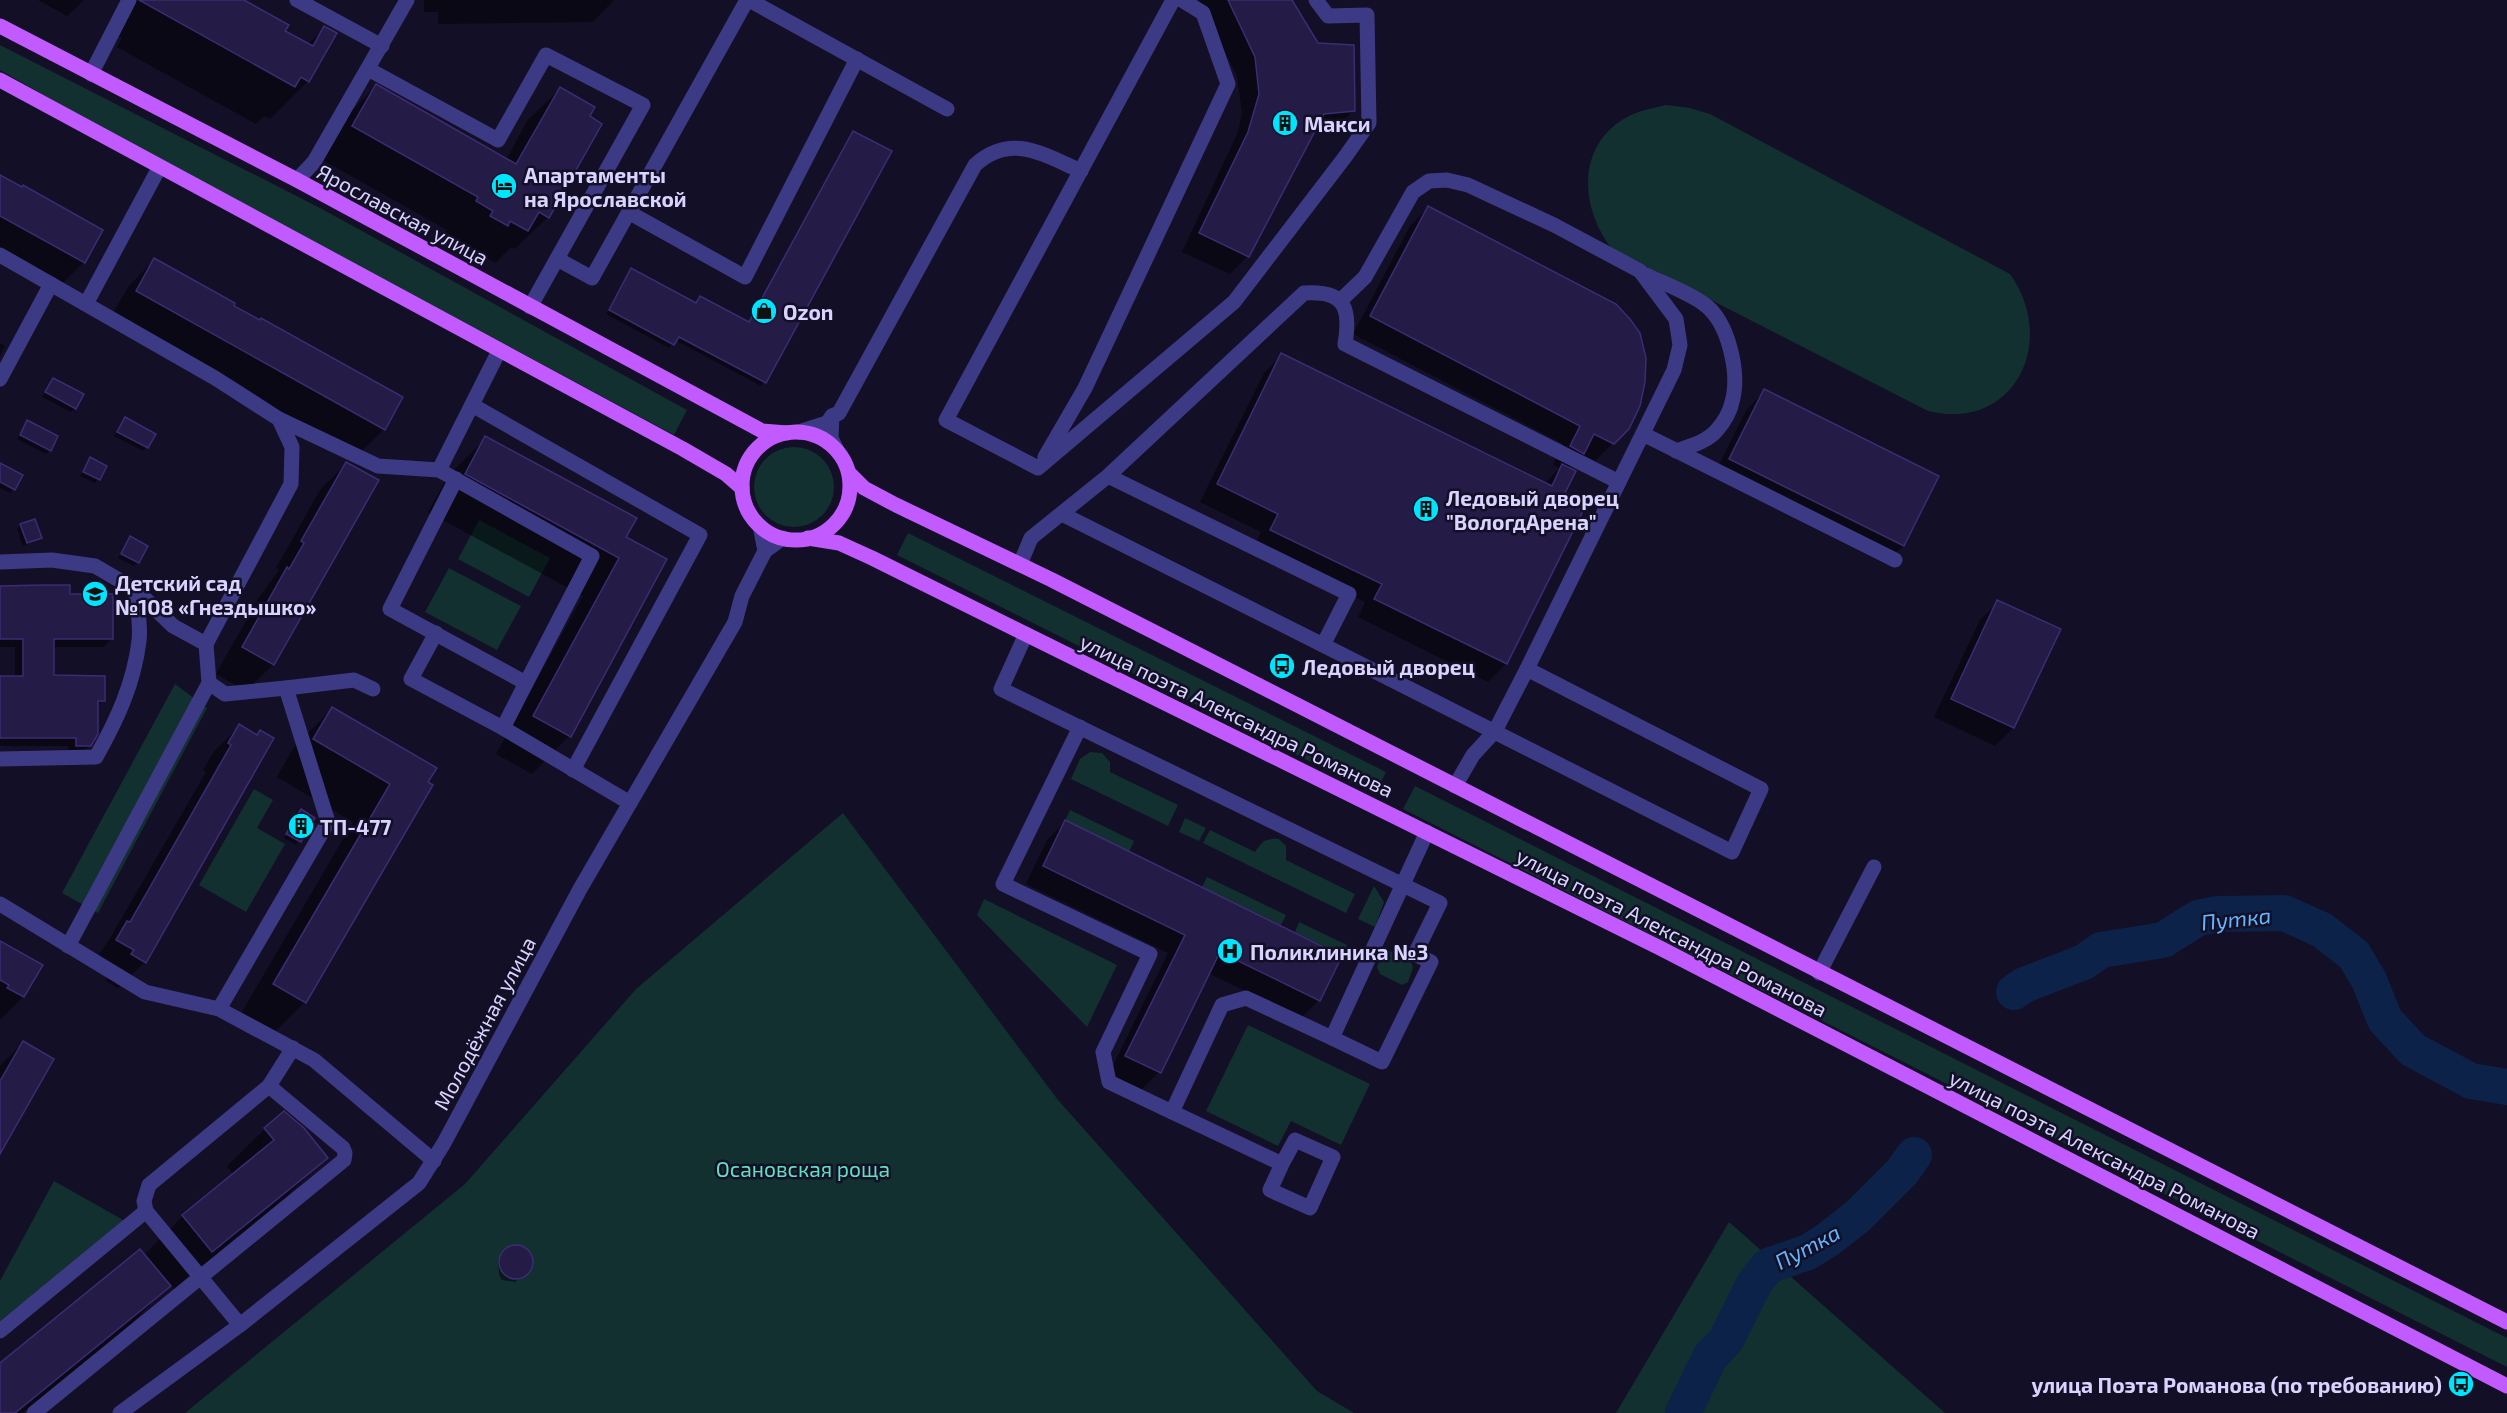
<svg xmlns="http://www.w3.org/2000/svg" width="2507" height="1413" font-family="'Exo 2',sans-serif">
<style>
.green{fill:#12302f}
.shadow{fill:#0007}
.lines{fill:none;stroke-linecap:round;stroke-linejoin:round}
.river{stroke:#0c2248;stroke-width:36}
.building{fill:#241b47;stroke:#3b2d73;stroke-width:1.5}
.minor{stroke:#3d3a85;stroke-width:15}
.major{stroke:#c25bff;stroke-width:15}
.labels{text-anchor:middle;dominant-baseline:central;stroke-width:5;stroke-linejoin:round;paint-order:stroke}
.poi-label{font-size:21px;font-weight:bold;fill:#d9d4ff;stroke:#130f26;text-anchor:start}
.street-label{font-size:21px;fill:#d9d4ff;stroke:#130f26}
.park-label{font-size:21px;fill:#5fe0c0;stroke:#130f26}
.water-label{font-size:22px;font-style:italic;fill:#62b6ff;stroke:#130f26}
</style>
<rect width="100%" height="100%" fill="#130f26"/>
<g class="green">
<path d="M0,45L322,209L687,410L674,435L75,113L0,70Z"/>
<path d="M1666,105L1690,108L1710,114L2010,274C2058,341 2015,432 1928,411L1613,250C1579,209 1575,142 1631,115C1642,110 1654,108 1666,105Z"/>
<circle cx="794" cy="487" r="40"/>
<path d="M479,520L550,558L529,597L458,559Z"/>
<path d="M908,533L1386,772L1375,794L897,555Z"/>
<path d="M449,568L521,606L497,650L425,612Z"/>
<path d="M175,684L207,708L98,913L62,893Z"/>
<path d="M1090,752L1102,753L1110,762V772L1178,805L1168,826L1071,779L1080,759Z"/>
<path d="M1415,786L2507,1338V1367L1403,809Z"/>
<path d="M254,789L273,800L257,828L285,844L246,912L199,885Z"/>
<path d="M1070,810L1134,841L1129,852L1065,821Z"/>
<path d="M843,813L1058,1100L1317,1391L1354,1413H185L465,1184L636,989Z"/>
<path d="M1185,818L1206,828L1199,841L1179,832Z"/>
<path d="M1210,830L1255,852C1262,841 1266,838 1279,839L1286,846V860L1355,894L1346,913L1203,843Z"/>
<path d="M1207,877L1286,915L1281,925L1202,887Z"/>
<path d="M1374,886L1384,902L1375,927L1358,919Z"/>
<path d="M984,899L1117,965L1087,1027L977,915Z"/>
<path d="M1299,922L1347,945L1342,955L1295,932Z"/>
<path d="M1390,951L1411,962L1413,968L1408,982L1402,985L1380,974L1377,967L1382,954Z"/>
<path d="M1248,1025L1370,1084L1341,1145L1291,1121L1278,1146L1206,1111Z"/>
<path d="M54,1181L125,1221L0,1321V1281Z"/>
<path d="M1729,1222L1945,1413H1616Z"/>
</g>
<g class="shadow">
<path d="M38,0H84L67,16Z"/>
<path d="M132,0H241L283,31L307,45L325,28L308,81L270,119L264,116L256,124L117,47L122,38L113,33Z"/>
<path d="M424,0H614L593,22L438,24V12H424Z"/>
<path d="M1199,0H1290L1353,111L1335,129L1313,131L1248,256L1230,274L1182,252L1238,132L1242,113L1237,76Z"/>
<path d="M376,86L506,160L527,121L560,89L548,217L515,249L511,247L495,263L478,253L474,257L459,249L462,244L444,234L447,230L321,159L344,119Z"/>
<path d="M854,132L890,152L761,386L675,340L669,348L606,314L631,270L695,304L700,298L748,323Z"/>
<path d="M0,174L101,231L84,262L57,289L0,257Z"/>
<path d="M1428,208L1628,428L1595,461L1582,454L1567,469L1563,493L1585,504L1506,664L1488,682L1358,617L1365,602L1253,548L1261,532L1200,502L1264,373L1282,355L1544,484L1560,468L1553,465L1563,444L1353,334L1410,226Z"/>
<path d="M154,260L232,306L384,429L357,456L110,318L128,287Z"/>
<path d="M0,343L5,346L0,355Z"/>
<path d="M53,380L75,408L71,412L42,397Z"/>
<path d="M1765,391L1937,477L1903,546L1885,564L1713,477L1747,409Z"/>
<path d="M125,419L147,447L143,451L114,436Z"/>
<path d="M28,422L50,450L46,454L17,439Z"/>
<path d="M486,438L624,538L665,560L569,736L532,774L496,754L583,596L428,512L448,476Z"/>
<path d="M90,459L105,467L95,483L80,476Z"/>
<path d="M346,464L377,481L273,665L246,691L216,674L260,596L279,570L276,568L320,490Z"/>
<path d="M0,465L14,489L10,493L0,488Z"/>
<path d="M21,525L40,538L23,546L17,529Z"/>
<path d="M130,538L138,562L134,566L118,558Z"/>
<path d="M0,587L68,595L111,639L103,647H52V677L103,700L96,707L90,745L81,754H68V746H0V678H15V647H0Z"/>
<path d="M1998,602L2059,630L2013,728L1995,746L1934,717L1980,620Z"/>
<path d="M332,709L434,769L305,1002L267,1040L236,1022L353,822L277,777L294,747Z"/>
<path d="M239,726L256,736L260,732L145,962L118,988L106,981L108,977L90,967L109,940L206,772L203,770L213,753Z"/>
<path d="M301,811L313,818L296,845L284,838Z"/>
<path d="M1065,822L1319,1000L1301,1018L1208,973L1159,1072L1141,1090L1109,1074L1168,953L1026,884L1047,840Z"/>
<path d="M0,943L23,997L0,1020Z"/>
<path d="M23,1043L0,1151V1066Z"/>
<path d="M265,1129L326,1157L288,1195L174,1289L170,1284L131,1324L22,1413H0V1365L144,1255L183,1216L233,1174L227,1166Z"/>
<path d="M510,1246H522L528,1255V1271L515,1282L502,1280L499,1275L498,1259Z"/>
</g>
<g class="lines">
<g class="river">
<path d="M2014,992L2024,985L2084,962L2101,950L2163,940L2198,918L2218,914L2284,913L2322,930L2354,955L2369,980L2385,1020L2413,1050L2471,1081L2507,1087"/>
<path d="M1683,1413L1710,1357L1726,1340L1755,1282L1768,1266L1808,1252L1826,1241L1858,1216L1902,1172L1914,1155"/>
</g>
</g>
<g class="building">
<path d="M139,0H244L289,25L285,31L313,46L324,26L337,33L309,82L301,77L295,87Z"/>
<path d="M1228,0H1292L1318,43L1354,45L1355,111L1324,114L1249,257L1199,233L1248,132L1259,94L1255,57Z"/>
<path d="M376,84L516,164L560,87L595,107L590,116L602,124L549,218L539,212L528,231L510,221L508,226L490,216L493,211L476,201L478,197L352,126Z"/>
<path d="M853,131L892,151L766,383L679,337L674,345L609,310L631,268L696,303L700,296L749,322Z"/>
<path d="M0,175L22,187L23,185L103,230L85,263L0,216Z"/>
<path d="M1428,206L1616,304L1630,319L1640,333L1646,358L1645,382L1640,406L1629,429L1614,444L1594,434L1584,454L1570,446L1580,426L1370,316Z"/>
<path d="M154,258L235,303L234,306L260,320L261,318L403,397L385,430L136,291Z"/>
<path d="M1281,353L1552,486L1562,464L1576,471L1565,493L1587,503L1507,664L1374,599L1382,584L1270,530L1278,514L1217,484Z"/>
<path d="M53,378L84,394L76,409L45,392Z"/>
<path d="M1764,389L1939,476L1904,546L1729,459Z"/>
<path d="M125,417L156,434L148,448L117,432Z"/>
<path d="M27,420L58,436L51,451L20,435Z"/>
<path d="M485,436L637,518L626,537L667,559L571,737L533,716L619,558L465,474Z"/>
<path d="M90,457L107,466L100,480L83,472Z"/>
<path d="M346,462L379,480L274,665L242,647L287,567L289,569L304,543L301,541Z"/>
<path d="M0,463L23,475L15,490L0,482Z"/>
<path d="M35,519L42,538L27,543L20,524Z"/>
<path d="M130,536L148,546L139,563L121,554Z"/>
<path d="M43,585H70V594H113V639H54V675L105,676V701H98V734L91,746H76V738H0V676H23V639H0V586Z"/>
<path d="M1997,600L2061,629L2014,728L1951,699Z"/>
<path d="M332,707L437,768L428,782L433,785L306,1003L273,984L390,784L313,739Z"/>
<path d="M239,724L257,735L260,730L274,738L146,963L131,954L134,950L116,940L127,921L130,922L231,745L228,743Z"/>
<path d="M301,809L315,818L301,842L286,834Z"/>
<path d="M1065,820L1342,956L1320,1001L1220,952L1161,1073L1125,1056L1185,935L1043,866Z"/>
<path d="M0,941L43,965L24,997L7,988L9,985L0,980Z"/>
<path d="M23,1041L54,1059L0,1154V1081Z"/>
<path d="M284,1111L304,1128L328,1158L212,1252L182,1215L274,1140L264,1128Z"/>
<circle cx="516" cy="1262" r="17"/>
<path d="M140,1249L171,1286L15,1413H0V1363Z"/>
</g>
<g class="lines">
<g class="minor">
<path d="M297,0L382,46"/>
<path d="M749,0L947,109"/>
<path d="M1173,0L946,420L1038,468L1234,302L1345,157L1369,123L1367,15L1328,16L1316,0"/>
<path d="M368,69L498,140L546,55L643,105L530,307"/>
<path d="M91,74L129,0"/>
<path d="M297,180L314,162L407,0"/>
<path d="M630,213L745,277L857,59"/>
<path d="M0,255L215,378L279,419L292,447L291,484L206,644L209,683L68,946"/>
<path d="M557,259L592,278L747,0"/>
<path d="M1646,275C1665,284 1687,292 1704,304C1729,322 1740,374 1732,402C1730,412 1723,423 1717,430C1707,442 1690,446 1676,451"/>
<path d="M1340,301L1365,277L1413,192L1429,181L1447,180L1468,185L1554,225L1640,271L1676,319L1680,345L1674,370L1527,669"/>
<path d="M86,304L159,168"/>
<path d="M0,379L51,284"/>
<path d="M472,405L700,535L573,770"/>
<path d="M832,416L831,438L838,452"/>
<path d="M279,419L378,466L439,470L592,556L526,683"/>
<path d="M799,432L827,423L832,416L839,413L975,165C1011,132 1044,155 1081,171"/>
<path d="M1643,434L1895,560"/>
<path d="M1045,457L1085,388L1228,84L1203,13L1182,0"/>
<path d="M439,470L499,351"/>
<path d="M456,479L390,609L526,683L503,728L630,803"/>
<path d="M1062,514L1323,645L1349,594L1108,476"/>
<path d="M760,526L765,551"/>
<path d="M0,562L52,560L95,566L136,590L173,626L206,644"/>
<path d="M1020,564L1031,538L1108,476L1304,293C1345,290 1351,308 1345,344L1619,482"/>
<path d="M436,633L411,679L503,728"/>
<path d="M1026,634L1001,689L1440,903L1415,954L1431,962L1382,1062L1332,1038"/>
<path d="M1323,645L1732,852L1761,789L1527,669L1495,731L1473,755L1455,786"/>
<path d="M209,683L225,694L286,688L328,822L219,1009"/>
<path d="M286,688L354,680L373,689"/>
<path d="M1080,727L1003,884L1150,954L1103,1052L1109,1082L1172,1112L1222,1005L1246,998L1332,1038L1427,832"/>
<path d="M0,759L96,757C117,720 134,683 139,641C141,625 137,606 136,590"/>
<path d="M0,904L145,992L219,1009L314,1060L434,1161"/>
<path d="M1819,973L1874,867"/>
<path d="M1172,1112L1282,1164L1270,1190L1310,1208L1333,1157L1295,1140L1282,1164"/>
<path d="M240,1325L146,1211L144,1201L149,1185L269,1086L293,1048"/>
<path d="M0,1331L146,1211"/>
<path d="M34,1413L344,1160L345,1153L343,1148L269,1086"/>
<path d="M120,1413L240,1325L419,1183L444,1143L580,889L735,622L742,596L765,551L783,538"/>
</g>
<g class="major">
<path d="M0,26L297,180L762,431L787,433"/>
<path d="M0,80L683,449L726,474L742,488"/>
<circle cx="796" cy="486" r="54"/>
<path d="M849,473L864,488L896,505L1052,580L2507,1322"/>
<path d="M808,538L839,543L872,558L1660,948L2507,1386"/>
</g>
</g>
<defs>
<g id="building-disc" transform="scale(1.35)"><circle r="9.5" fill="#00e5ff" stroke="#130f26"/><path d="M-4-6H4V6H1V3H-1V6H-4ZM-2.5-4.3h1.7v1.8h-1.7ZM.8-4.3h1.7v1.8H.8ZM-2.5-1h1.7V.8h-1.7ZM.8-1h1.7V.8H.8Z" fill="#111"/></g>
<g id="hotel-disc" transform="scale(1.35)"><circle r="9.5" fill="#00e5ff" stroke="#130f26"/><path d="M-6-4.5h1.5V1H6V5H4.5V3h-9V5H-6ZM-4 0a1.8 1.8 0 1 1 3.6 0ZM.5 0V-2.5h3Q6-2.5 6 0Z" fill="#111"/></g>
<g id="shop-disc" transform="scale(1.35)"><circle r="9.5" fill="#00e5ff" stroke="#130f26"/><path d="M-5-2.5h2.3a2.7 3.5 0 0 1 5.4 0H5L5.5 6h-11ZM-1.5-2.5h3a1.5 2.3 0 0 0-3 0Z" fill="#111"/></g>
<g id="school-disc" transform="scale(1.35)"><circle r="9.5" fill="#00e5ff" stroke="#130f26"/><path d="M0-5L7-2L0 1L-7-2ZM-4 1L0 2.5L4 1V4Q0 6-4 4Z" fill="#111"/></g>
<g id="bus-disc" transform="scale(1.35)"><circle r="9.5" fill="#00e5ff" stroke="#130f26"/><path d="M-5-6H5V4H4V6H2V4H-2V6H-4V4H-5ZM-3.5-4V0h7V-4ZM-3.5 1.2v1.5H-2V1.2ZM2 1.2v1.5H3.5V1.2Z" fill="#111"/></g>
<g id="hospital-disc" transform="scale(1.35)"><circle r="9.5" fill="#00e5ff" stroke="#130f26"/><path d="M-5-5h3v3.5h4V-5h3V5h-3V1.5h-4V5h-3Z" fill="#111"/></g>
</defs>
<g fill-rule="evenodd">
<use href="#building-disc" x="1285" y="123"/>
<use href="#hotel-disc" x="504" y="186"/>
<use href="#shop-disc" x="764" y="311"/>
<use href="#building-disc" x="1426" y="509"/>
<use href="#school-disc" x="95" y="594"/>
<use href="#bus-disc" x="1282" y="666"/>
<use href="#building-disc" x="301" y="826"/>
<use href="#hospital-disc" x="1230" y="951"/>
<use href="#bus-disc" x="2461" y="1384"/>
</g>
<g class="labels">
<g class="poi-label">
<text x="1304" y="123">Макси</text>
<text x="524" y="174">Апартаменты<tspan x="524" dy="24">на Ярославской</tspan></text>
<text x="783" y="311">Ozon</text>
<text x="1446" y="497">Ледовый дворец<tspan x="1446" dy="24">"ВологдАрена"</tspan></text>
<text x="115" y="582">Детский сад<tspan x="115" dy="24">№108 «Гнездышко»</tspan></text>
<text x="1302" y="666">Ледовый дворец</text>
<text x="320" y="826">ТП-477</text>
<text x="1250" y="951">Поликлиника №3</text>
<text x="2442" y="1384" text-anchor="end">улица Поэта Романова (по требованию)</text>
</g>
<g class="street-label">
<text transform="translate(403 214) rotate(28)">Ярославская улица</text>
<text transform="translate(1237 715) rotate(26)">улица поэта Александра Романова</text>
<text transform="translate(1672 932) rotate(27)">улица поэта Александра Романова</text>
<text transform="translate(484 1023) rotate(-62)">Молодёжная улица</text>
<text transform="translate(2105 1154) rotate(27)">улица поэта Александра Романова</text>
</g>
<g class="park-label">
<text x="803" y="1168">Осановская роща</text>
</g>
<g class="water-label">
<text transform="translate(2236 918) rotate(-6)">Путка</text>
<text transform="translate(1807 1246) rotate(-28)">Путка</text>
</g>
</g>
</svg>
